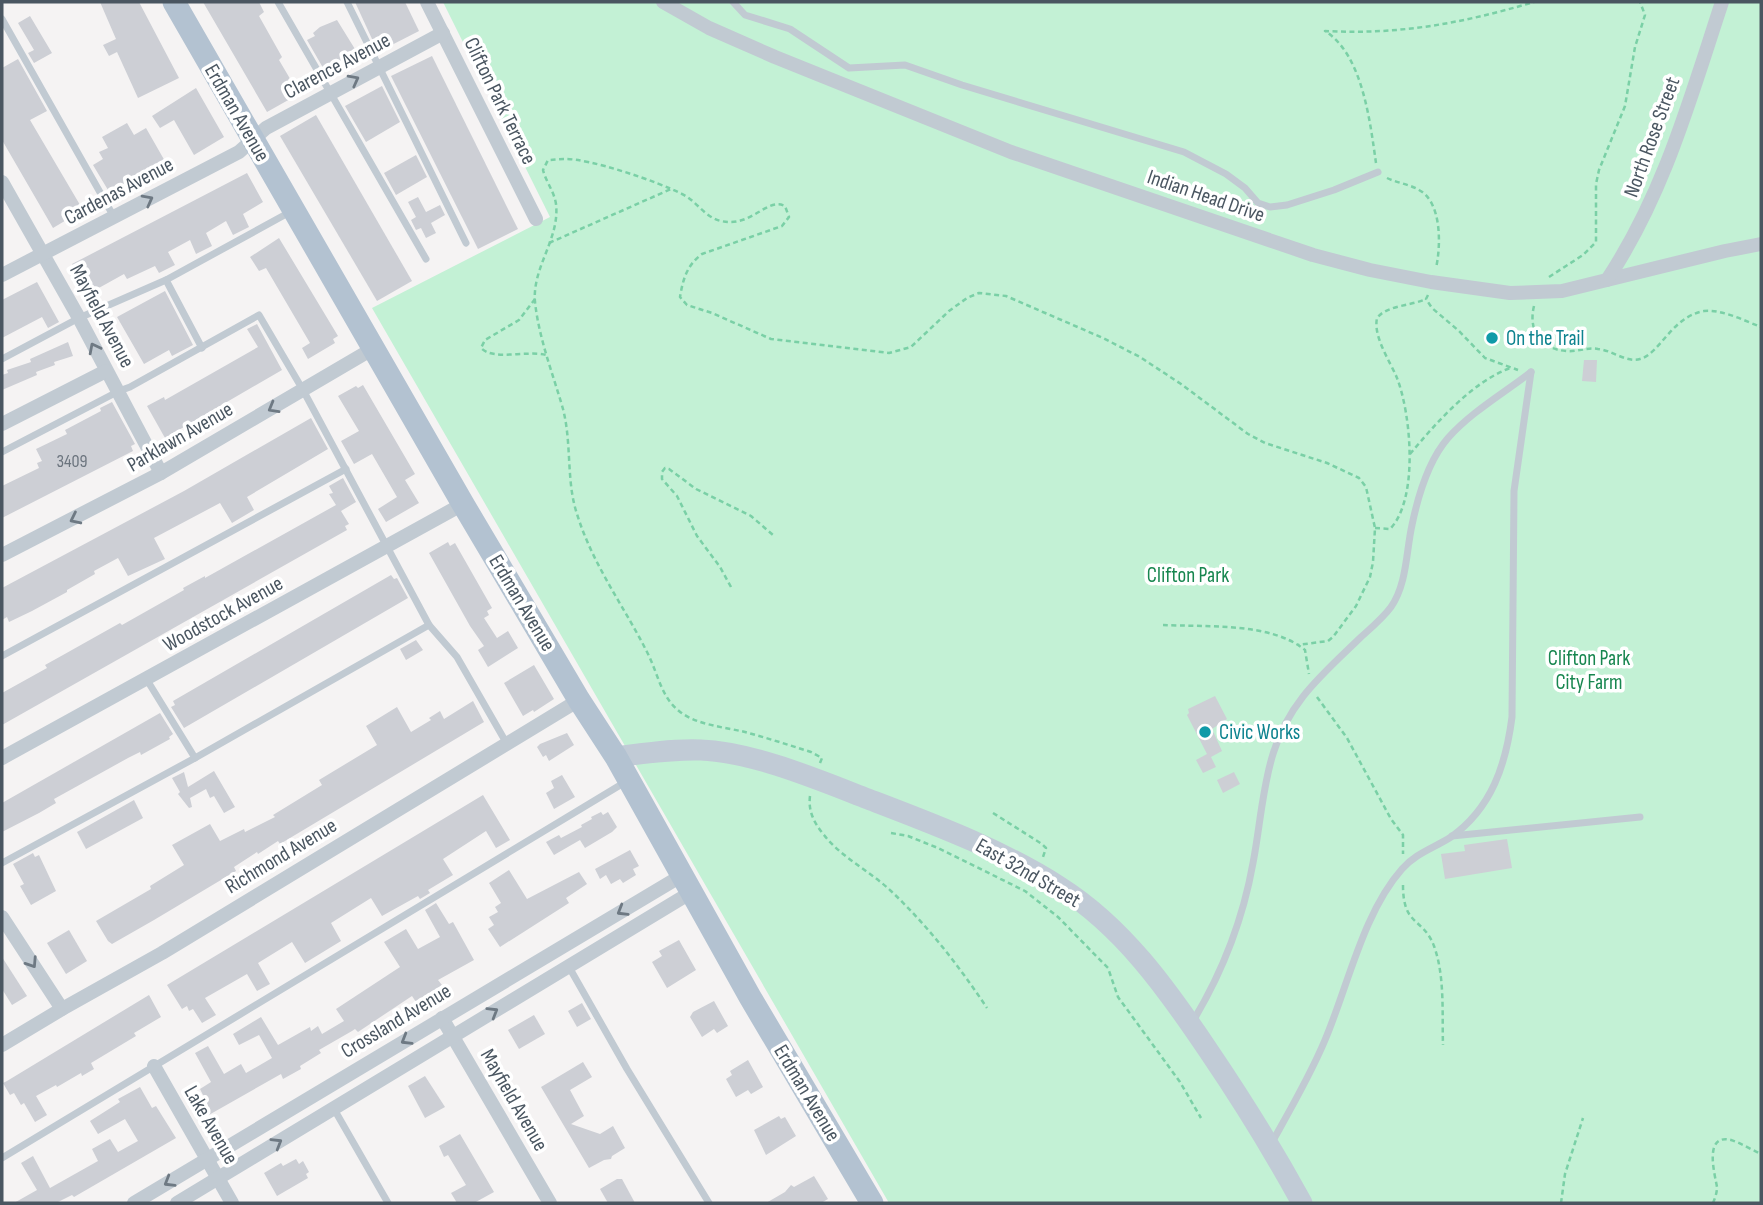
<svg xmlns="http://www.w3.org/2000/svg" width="1763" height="1205" font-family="'Sofia Sans Condensed',sans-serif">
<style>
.green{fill:#c3f1d5}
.building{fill:#cdcfd5}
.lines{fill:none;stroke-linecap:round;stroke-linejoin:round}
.path{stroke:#7ad0a6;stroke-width:2.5;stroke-dasharray:5 3.5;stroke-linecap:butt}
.lane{stroke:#c1cad2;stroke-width:7}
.street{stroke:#c1cad2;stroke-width:14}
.secondary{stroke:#c1cbd6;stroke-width:21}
.primary{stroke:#b3c2d1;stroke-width:23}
.oneway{stroke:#6e7983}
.culture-dot{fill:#0f9aa8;stroke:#fff;stroke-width:2.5}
.labels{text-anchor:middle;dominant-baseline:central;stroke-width:7;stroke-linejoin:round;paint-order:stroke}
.number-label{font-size:18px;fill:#6b747e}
.street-label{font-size:21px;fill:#4a5661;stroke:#fff}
.culture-label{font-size:21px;fill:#0d838f;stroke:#fff;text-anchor:start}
.park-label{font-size:21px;fill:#17864f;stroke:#fff}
</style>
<rect width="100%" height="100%" fill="#f5f3f3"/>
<path class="green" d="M443,2H1761V1203H889L372,308L550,217Z"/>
<g class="building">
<path d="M100,2H139L179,78L138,98L117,52L109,56L103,45L116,39Z"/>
<path d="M203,2H259L264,12L259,16L282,57L279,60L299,94L267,112Z"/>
<path d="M355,2H405L419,31L378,52Z"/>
<path d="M30,16L52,53L34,63L28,53L34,50L18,23Z"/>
<path d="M337,20L358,54L326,73L307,40L315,36L313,33L320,27Z"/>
<path d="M432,56L518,229L478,249L391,76Z"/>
<path d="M18,59L47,111L30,120L83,210L53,228L2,140V68Z"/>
<path d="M382,86L400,122L366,142L345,106Z"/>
<path d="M196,88L224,137L194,155L174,120L160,128L152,116Z"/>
<path d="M316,115L412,281L377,301L280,136Z"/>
<path d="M127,123L134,135L146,128L166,163L111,195L93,165L103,159L99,152L108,148L102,137Z"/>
<path d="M416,155L427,177L396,195L384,173Z"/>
<path d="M247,173L263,202L243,214L249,227L233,235L226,221L206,233L212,246L196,254L190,240L168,252L175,265L159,273L155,266L127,279L124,274L88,294L72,264Z"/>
<path d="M418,197L426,212L440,205L445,215L431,223L436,233L426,238L421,228L416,230L411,220L416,217L408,202Z"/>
<path d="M279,238L338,336L333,339L335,343L308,359L302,348L310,343L266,268L259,271L250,257Z"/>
<path d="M37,282L59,322L48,328L42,317L2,338V300Z"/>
<path d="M165,291L193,345L172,356L169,350L144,364L117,317Z"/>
<path d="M257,324L282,370L165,438L147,406L164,397L165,400L258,347L247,329Z"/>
<path d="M68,342L73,356L54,362L55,365L36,372L37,375L2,390V375L8,373L7,370L31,362L30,359Z"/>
<path d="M1584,360H1597L1596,382L1582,381Z"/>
<path d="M363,385L415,474L405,480L419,503L386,522L378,509L397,497L372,454L354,464L341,441L359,431L338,396L356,386L358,388Z"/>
<path d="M112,402L135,444L131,446L133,451L2,518V486L39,468L37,463L42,461L36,449L67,434L65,430L101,411L100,408Z"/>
<path d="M311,418L328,449L247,497L254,510L232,523L220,503L154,538L165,559L128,576L118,558L94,571L95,574L67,590V592L32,611L9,622L7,617L2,620V588L184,491Z"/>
<path d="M343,478L356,502L341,511L349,524L345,526L347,530L2,725V693L47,668L45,665L63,655L120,623L122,625L184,590L183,588L205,576V578L336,505L329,494L333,493L329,486Z"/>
<path d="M448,542L450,546L455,543L492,608L487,611L489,615L484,618L497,638L508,631L518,648L488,667L478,650L484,646L470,626L429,553Z"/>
<path d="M391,575L394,579L397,578L408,598L184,728L171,707L175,705L173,701Z"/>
<path d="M416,640L423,650L406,660L400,649Z"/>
<path d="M534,665L554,699L534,712L533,710L523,716L504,683Z"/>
<path d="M1215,696L1227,719L1212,729L1222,751L1211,757L1216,767L1203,773L1196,760L1207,754L1187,715L1189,713L1188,709Z"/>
<path d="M473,701L484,722L280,844L278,841L258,854L257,852L234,867L236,871L154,920L112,944L108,941L96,921L151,889L150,886L184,865L172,845L210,824L220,841L244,829L245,832L275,817L273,815L322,785L319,780L377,745L366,726L397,707L411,732L431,720L429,718L440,711L444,719Z"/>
<path d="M160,713L173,734L169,737L170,739L141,755L140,752L128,758L54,799L56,803L39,813L2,832V803Z"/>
<path d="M567,733L574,745L549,761L546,755L543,757L537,747L540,744Z"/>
<path d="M214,771L235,807L224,813L214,796L210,798L206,789L190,798L192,807L189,808L178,794L180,792L172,778L184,772L188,787Z"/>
<path d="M1234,772L1240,784L1223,793L1217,780Z"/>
<path d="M562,775L575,797L554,809L546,793L554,788L551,781Z"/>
<path d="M483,795L510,840L496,848L486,831L443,859L453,875L428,890L430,893L420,899L418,896L382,916L371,898L331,923L341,941L305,963L292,942L258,963L270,984L257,991L247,974L205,998L216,1015L202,1023L193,1009L189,1011L187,1006L182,1009L167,985Z"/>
<path d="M134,800L143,818L86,849L77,832Z"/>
<path d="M601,812L603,815L608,812L617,827L612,832L585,848L580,840L554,855L546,842L559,835L561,838L582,827L581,825L592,819L591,817Z"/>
<path d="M1507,839L1512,868L1445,879L1441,854L1465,851L1464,845Z"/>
<path d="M630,850L639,866L633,869L636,875L623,883L620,879L611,884L606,875L600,879L595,869Z"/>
<path d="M33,853L35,857L39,855L56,891L31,905L20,886L24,884L13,864Z"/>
<path d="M509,870L527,899L579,872L587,884L566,898L569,903L500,947L488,929L494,925L489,917L498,912L495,907L501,903L489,883Z"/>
<path d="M436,903L449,924L453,922L474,960L438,980L442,985L416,1002L412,996L358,1032L355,1029L352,1031L319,1050L321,1053L300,1066L301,1069L283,1079L281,1074L207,1116L200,1104L206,1101L200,1089L211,1082L195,1053L208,1046L224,1074L241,1064L246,1073L272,1058L259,1035L239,1045L233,1034L261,1017L278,1045L310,1027L311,1031L318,1026L322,1034L344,1021L336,1009L400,967L384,942L406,929L418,949L440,937L425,910Z"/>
<path d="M69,930L87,961L66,974L47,943Z"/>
<path d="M679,940L696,970L667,988L652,962L662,956L659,951Z"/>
<path d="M2,957L27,996L12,1005L2,989Z"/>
<path d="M149,995L161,1017L134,1033L136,1036L91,1063L94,1069L82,1076L81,1073L57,1087L56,1085L36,1096L47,1115L35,1122L24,1103L21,1105L14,1093L10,1095L3,1083L7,1081Z"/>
<path d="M714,1001L728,1026L717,1033L714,1029L702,1037L690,1017L693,1012Z"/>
<path d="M582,1003L591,1019L577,1027L568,1011Z"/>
<path d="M534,1015L545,1034L519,1049L508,1030Z"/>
<path d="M748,1060L763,1087L751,1094L748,1090L736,1097L726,1079L732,1075L730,1071Z"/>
<path d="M583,1062L592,1077L570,1090L584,1116L571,1124L600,1134L613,1126L625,1148L612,1156L611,1159L604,1160L589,1168L541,1087Z"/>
<path d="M425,1076L445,1107L425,1118L408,1086Z"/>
<path d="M140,1087L152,1108L156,1106L176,1138L74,1197L72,1195L56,1203H14L37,1190L21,1163L33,1156L50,1188L98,1161L92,1149L110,1139L118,1152L138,1141L125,1119L98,1134L90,1121L120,1102L118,1099Z"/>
<path d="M779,1116L781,1119L785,1117L796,1136L766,1155L754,1130Z"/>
<path d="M460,1134L494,1192L474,1203H457L451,1193L466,1185L448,1155L444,1157L439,1146Z"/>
<path d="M296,1159L299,1164L303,1161L309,1172L306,1174L308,1178L277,1196L264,1173L281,1163L283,1166Z"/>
<path d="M814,1176L828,1199L821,1203H766L785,1192L791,1185L794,1187Z"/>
<path d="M617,1179H622L635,1203H608L600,1189Z"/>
</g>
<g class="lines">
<g class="path">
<path d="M1376,163C1370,122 1363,55 1325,31C1400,35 1463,23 1534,2"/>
<path d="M1387,178C1397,183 1409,184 1419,190C1442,202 1441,246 1436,268"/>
<path d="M549,243L671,189"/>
<path d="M1549,277L1583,255L1596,242V184L1599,170L1625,106L1635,47L1645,15L1640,2"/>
<path d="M1428,295L1426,299L1432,308L1459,331L1485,358L1518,370"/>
<path d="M535,299L519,320L485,340L481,348C493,361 528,350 546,355"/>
<path d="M1534,306C1528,330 1540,349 1566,351C1577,352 1587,347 1598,349C1612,350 1626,363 1640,359C1661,353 1671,317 1704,311C1722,309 1745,321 1761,327"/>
<path d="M1410,454C1436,423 1472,382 1510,368"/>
<path d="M1375,528L1390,529C1419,499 1411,414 1397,378C1390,361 1373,337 1377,318C1387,305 1411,306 1426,299"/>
<path d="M731,587L720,567L697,536L677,496L662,479V472L665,468L669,469L696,489L751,516L773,535"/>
<path d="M1163,625C1205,627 1271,622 1305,650L1309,674"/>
<path d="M1317,697L1347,738L1391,819L1403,835V854"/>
<path d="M820,763L822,758L811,752C789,745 767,738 745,732C724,727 696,725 679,711C662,698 658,675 649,656C626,609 593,566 577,514C566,481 572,444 563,409C553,374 539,339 535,302C532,267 560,239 556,204C554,191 546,182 543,170L548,160C554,160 559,159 564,159C589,158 659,182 682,194C697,201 704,217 721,221C752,228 766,197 785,206L789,217L782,226L702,254C687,265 683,279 680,297L687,305L712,313L771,339L889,353L911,347L949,311L967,298L979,293L1006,296L1103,338L1140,357L1181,384L1248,434L1265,443L1327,463L1359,478L1366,487L1375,528L1373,562L1370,577L1356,606L1333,637L1328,641L1298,645"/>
<path d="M810,796C808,811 814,823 824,835C842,858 870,871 891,891C928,926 959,966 987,1008"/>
<path d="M993,813L1042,844L1046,848L1043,857"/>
<path d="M891,833L908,836L938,848L1025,891L1058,917L1108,968L1118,997L1180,1082L1201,1118"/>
<path d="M1403,885C1403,927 1423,917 1434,946C1445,976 1442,1014 1443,1045"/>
<path d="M1561,1203L1565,1174L1583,1118"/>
<path d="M1713,1203C1715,1198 1717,1193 1717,1187C1715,1175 1703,1133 1731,1140C1741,1143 1752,1150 1761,1154"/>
</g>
<g class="lane">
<path d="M278,2L426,259"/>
<path d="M347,2L466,243"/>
<path d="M733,2L745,15L790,29L849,68L905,65L962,85L1184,152L1226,174L1245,188L1258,203L1270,207L1287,205L1334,190L1378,172"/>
<path d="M2,19L114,217"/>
<path d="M166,280L202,348"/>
<path d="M2,359L79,318L166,280L290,212"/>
<path d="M2,452L119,391L130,387L259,315L303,390L429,625L195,758L2,863"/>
<path d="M429,625L457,657L507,744"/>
<path d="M2,656L346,469"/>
<path d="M147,680L195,758"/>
<path d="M1452,836L1640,817"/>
<path d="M569,967L627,1069L709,1203"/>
<path d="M1193,1021C1222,973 1243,919 1253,863C1260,827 1262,789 1273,754C1289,701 1323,674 1361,637C1371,628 1383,618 1391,607C1407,584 1406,552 1412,525C1418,496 1428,461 1448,438C1471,412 1504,393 1531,372"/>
<path d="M334,1109L388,1203"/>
<path d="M1271,1144C1290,1110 1310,1076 1325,1040C1348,986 1363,913 1402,869C1416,853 1434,848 1451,837C1492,808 1506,764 1512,717L1514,491L1531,372"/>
<path d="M2,1158L627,781"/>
</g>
<g class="street">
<path d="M427,2L536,219"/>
<path d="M663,2L709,28L775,57L1011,152L1313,255L1370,270L1431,282L1510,293L1562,291L1725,251L1761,244"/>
<path d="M2,182L79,318L161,473"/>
<path d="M2,275L239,152L266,128L443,33"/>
<path d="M1607,280C1664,194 1690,99 1722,2"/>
<path d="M2,424L106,371"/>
<path d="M2,555L161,473L374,348"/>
<path d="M2,758L463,504"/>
<path d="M2,917L62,1009"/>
<path d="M442,1018L550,1203"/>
<path d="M2,1045L62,1009L162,953L579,700"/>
<path d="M154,1066L232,1203"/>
<path d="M134,1203L681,876"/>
<path d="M177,1203L690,893"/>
</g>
<path class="secondary" d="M616,757C644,753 673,749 701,750C753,752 819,780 868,799C933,824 1001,849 1060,887C1123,927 1167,989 1208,1050C1242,1100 1273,1150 1302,1203"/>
<path class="primary" d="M174,2L463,504L579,700L616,757L750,997L872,1203"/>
</g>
<defs><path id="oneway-chevron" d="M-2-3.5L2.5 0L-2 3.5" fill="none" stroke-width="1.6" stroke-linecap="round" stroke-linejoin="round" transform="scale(1.75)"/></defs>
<g class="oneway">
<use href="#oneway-chevron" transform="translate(354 80) rotate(-28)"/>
<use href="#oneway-chevron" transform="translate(148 200) rotate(-28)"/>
<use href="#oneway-chevron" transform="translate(94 348) rotate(-117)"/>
<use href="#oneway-chevron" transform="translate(273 408) rotate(150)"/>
<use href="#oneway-chevron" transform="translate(75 519) rotate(154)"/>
<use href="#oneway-chevron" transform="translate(622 911) rotate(149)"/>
<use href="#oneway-chevron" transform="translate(32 963) rotate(57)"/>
<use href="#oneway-chevron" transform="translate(493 1012) rotate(-31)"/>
<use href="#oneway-chevron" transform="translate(406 1040) rotate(149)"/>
<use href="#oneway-chevron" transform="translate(277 1143) rotate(-31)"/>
<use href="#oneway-chevron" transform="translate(169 1182) rotate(149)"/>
</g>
<g class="culture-dot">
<circle cx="1492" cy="338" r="7"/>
<circle cx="1205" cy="732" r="7"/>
</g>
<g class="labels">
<g class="number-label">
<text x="72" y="461">3409</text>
</g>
<g class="street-label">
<text transform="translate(337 66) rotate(-28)">Clarence Avenue</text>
<text transform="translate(500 101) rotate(64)">Clifton Park Terrace</text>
<text transform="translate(237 113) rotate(60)">Erdman Avenue</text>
<text transform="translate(1652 137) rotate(-70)">North Rose Street</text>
<text transform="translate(119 191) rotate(-28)">Cardenas Avenue</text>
<text transform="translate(1206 196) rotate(19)">Indian Head Drive</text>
<text transform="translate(102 316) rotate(62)">Mayfield Avenue</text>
<text transform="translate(180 437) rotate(-30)">Parklawn Avenue</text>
<text transform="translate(522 603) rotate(59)">Erdman Avenue</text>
<text transform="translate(223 614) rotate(-29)">Woodstock Avenue</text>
<text transform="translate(281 856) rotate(-31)">Richmond Avenue</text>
<text transform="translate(1028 873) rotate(30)">East 32nd Street</text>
<text transform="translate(396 1021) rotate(-31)">Crossland Avenue</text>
<text transform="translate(807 1093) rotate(59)">Erdman Avenue</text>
<text transform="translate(514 1100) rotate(60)">Mayfield Avenue</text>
<text transform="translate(211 1125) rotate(60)">Lake Avenue</text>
</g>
<g class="culture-label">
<text x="1506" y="338">On the Trail</text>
<text x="1219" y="732">Civic Works</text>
</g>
<g class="park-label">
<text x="1188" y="575">Clifton Park</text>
<text x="1589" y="658">Clifton Park<tspan x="1589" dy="24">City Farm</tspan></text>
</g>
</g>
<rect width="1763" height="1205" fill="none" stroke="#4a5661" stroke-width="7"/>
</svg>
